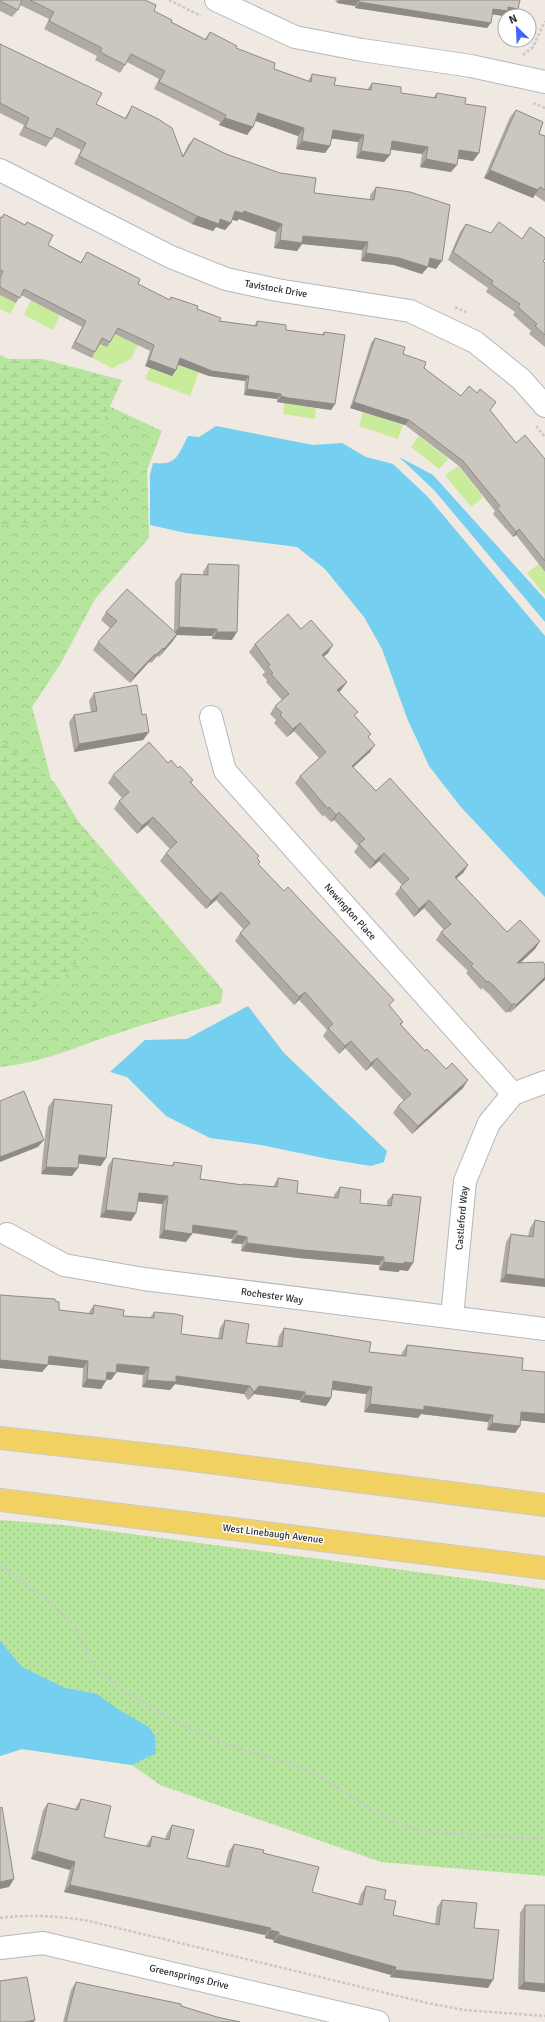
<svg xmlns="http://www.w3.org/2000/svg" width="545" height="2022" font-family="Signika,sans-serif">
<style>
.grass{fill:url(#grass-dots)}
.forest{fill:url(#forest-crowns)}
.wetland{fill:url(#wetland-marsh)}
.pitch{fill:#c9ec9a}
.water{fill:#75cff0}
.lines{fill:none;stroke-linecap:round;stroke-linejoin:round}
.minor-casing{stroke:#b4b7c1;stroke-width:24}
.major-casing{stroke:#c9c9c9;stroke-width:24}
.path{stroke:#c9c9c9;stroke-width:2.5;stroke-dasharray:3 2;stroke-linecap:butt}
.minor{stroke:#fff;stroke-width:22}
.major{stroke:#f2d163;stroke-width:22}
.wall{fill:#afaba4}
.shaded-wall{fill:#8e8b86}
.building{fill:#cbc7bf;stroke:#8e8b86}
.labels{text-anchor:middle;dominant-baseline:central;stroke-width:3;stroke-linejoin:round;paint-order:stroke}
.street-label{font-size:10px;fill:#2e2e2e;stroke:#fff}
</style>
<defs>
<pattern id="grass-dots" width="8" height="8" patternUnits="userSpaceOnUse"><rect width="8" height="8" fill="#b6e59e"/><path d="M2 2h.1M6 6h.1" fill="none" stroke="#9dc588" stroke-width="1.8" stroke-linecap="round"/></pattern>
<pattern id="forest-crowns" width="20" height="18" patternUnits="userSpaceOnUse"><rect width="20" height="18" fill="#b6e59e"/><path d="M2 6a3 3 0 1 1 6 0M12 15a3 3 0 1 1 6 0" fill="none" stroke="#9dc588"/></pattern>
<pattern id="wetland-marsh" width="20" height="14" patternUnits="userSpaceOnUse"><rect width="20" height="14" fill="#b6e59e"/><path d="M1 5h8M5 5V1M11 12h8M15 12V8" fill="none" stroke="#9dc588"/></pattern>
</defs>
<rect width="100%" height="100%" fill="#efe9e1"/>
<path class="grass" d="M0,1520L64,1525L545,1589V1876L381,1862L160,1785L132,1765L22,1749L0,1756Z"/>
<path class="forest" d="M0,355L162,431L147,470L149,538L95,599L61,663L32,707L55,794L223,990L221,1003C182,1013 144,1024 106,1037C72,1049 36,1064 0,1067Z"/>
<g class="wetland">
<path d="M0,359H42L122,380L99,431L113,499L76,522L23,523L0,526Z"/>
<path d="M0,740L55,783L104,864L78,962L31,1012L0,1018Z"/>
</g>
<g class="pitch">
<path d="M0,295L16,303L10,314L0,309Z"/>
<path d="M31,300L60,315L53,330L24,315Z"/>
<path d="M114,333L138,345L131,359L112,368L92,358L99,344Z"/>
<path d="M176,364L199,372L190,396L145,379L150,368Z"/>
<path d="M284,403L316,407L315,419L283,414Z"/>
<path d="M363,412L403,425L398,439L359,426Z"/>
<path d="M419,436L448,459L439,469L411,447Z"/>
<path d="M458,466L483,497L471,507L445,475Z"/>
<path d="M539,564L545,572V595L527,573Z"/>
</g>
<g class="water">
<path d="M216,426L313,445L342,443L366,457L393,464L427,496L545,636V897L460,806L429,766L407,718L382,649L364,617L325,569L297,547L186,533L150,525V475L153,463C177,466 178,455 188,436L199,437Z"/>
<path d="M399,457L433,475L545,599V622L434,490Z"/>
<path d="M248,1006L284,1053L387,1151L384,1162L371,1166L328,1159L261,1145L210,1138L166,1116L127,1077L110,1072L145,1040L187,1039Z"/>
<path d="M0,1641L22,1667L65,1688L97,1694L116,1708L149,1727L155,1736L156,1753L132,1765L22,1749L0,1756Z"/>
</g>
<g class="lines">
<g class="minor-casing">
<g id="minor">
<path d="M216,0L295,37L362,50L471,66L545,82"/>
<path d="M0,170L171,257L226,279L277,290L410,311L475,342L521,379L545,406"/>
<path d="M211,717L225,771L513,1094"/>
<path d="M7,1234L64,1265L144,1279L545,1329"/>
<path d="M452,1317L465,1181L489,1123L513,1094L545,1082"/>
<path d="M0,1948L43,1943L378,2022"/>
</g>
</g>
<g class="major-casing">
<g id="major">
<path d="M0,1438L177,1458L545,1505"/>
<path d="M0,1500L545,1568"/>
</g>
</g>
<g class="path">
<path d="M169,0L201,16"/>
<path d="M523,55L533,47L545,21"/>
<path d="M533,103L545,108"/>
<path d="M455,307L466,312"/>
<path d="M536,426L545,437"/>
<path d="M0,1565L38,1593L73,1624L96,1670L121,1689L181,1725L232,1746L307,1769L388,1819L411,1828L431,1832L545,1839"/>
<path d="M0,1918C30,1914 59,1916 89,1921L427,2003L464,2010L545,2016"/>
</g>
<use href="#minor" class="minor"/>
<use href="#major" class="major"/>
</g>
<g class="wall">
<path d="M0,0H145L154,11L171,22L205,39L210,32L236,48L274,69L308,81L312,74L334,85L367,90L372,83L401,93L433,98L437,93L465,104L479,153L473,161L458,158L451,172L420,167L422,154L390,149V155L384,162L356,158L358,142L332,138L330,146L325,153L296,149L298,136L255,121L247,135L219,125L220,122L154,89L159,79L127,62L120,73L95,60L97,56L44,29L49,19L20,5L18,10L12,17L0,11Z"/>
<path d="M335,0H520L514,14L506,13L504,16L492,14L487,28L355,8V6L337,3Z"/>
<path d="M0,44L96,104L125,118L132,106L183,155L188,145L194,138L226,154L314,193L370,200V195L376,187L436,269L428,266L422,274L394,265L361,261L362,250L302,244L297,251L274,248L276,232L239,219L237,221L232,219L231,223L225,230L216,227L213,231L192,224L74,164L81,150L53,136L46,147L19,135L24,125L0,113Z"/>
<path d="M516,110L539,134L545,136V202L535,195L533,198L484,178L510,117Z"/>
<path d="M4,214L25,225L27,222L48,245L81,262L87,252L138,284L169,300L171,297L197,309L219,321L254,326L257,321L286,330L322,335L324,332L335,404L331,410L284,403L277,402V399L244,395L245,381L209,376L178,364L176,370L172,376L145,366L150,351L115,334L110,342L107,347L100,344L95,352L92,358L71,348L82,327L21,295L16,303L0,295V217L1,218Z"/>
<path d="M466,224L543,261L545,263V347L529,334L531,331L513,315L515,312L486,292L488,288L448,260L460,232Z"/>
<path d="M375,338L403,354L424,368L461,396L490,411L516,443L545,459V572L516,535L513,537L493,514L495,511L459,466L405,425L350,408L371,343Z"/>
<path d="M208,564L232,640L212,639V636L177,635L172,642L159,657L157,656L151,663L149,662L130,683L93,650L98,642L110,628L101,620L106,612L174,631L175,582L181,574L203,575V572Z"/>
<path d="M301,629L328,653L323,656L347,682L341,690L339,692L355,716L371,734L368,737L370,752L353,767L376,791L468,865L463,873L456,878L507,932L540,941L535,949L520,963L545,965L510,1013L509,1011L506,1013L489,994L482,988L481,990L466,973L468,971L436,940L441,932L444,930L424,908L414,917L395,894L402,885L379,861L370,869L354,852L358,846L334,820L331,822L324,815L323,817L295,783L300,776L319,758L294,731L287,737L274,723L276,720L270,714L275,706L282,700L266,682L267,680L262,675L265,672L249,652L255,644Z"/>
<path d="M94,693L142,715L149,732L143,740L74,752L69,722L74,715L91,712L89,701Z"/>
<path d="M168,763L193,780L191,783L257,859L258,864L403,1022L401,1025L425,1051L463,1088L412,1134L393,1113L398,1106L404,1101L371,1066L366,1071L345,1048L339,1054L323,1036L327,1030L299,1000L294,1005L235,941L240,933L244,930L216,900L206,909L160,861L166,853L170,849L147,825L137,834L114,809L119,801L122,798L108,783L113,775Z"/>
<path d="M54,1099L101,1166L78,1163L72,1176L41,1174L48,1107Z"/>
<path d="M113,1158L171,1166L174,1162L200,1179L242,1185L243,1184L273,1187L278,1178L297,1193L334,1198V1195L340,1187L360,1203L387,1206V1201L393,1194L408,1271L400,1270L398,1272L379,1270V1265L299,1258L241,1251L242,1244L231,1243L232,1239L192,1233L186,1242L159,1238L162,1204L138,1201L131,1221L100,1217L108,1166Z"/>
<path d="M535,1220L545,1222L500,1282L506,1242L511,1234L528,1236L530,1228Z"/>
<path d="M0,1295L55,1301L59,1310L89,1314V1312L94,1305L123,1316L150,1318L154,1312L181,1334L218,1339L220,1328L225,1320L246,1343L277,1347L279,1336L284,1328L369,1352L401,1355L402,1353L407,1345L522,1370L545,1372V1423L521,1420L520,1426L515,1433L487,1430L488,1422L421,1414L418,1418L364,1412L366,1394L332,1390L331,1398L326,1406L300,1402V1400L254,1394L248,1400L244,1394L175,1384L170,1390L142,1387L143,1375L116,1372L111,1380H106L101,1389L82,1387L83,1368L48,1364L42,1372L0,1368Z"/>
<path d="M81,1799L104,1837L146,1846L147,1844L152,1836L165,1839L167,1833L172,1825L187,1858L225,1866L229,1851L234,1844L263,1853L312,1892L358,1904L361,1894L366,1886L384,1899L393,1915L435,1924L437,1907L442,1900L474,1928L488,1988L390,1977L391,1975L273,1942L274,1940L265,1938V1935L64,1892L70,1870L31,1859L43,1810L48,1803L75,1809L76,1807Z"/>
<path d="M525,1905H545V1992L518,1989L520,1913Z"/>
<path d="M76,1982L181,2006L217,2017L240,2022H63L71,1990Z"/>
</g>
<g class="shaded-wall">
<path d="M339,0H359L355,6L337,3Z"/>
<path d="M359,2L491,23L487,28L355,8Z"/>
<path d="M508,7L518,9L514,14L506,13L504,16L489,14L493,9Z"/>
<path d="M258,113L304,128L298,136L253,120Z"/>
<path d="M225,118L253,127L247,135L219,125Z"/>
<path d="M333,130L364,135L358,142L327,138Z"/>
<path d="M302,141L330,146L325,153L296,149Z"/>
<path d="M392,141L428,147L422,154L386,149Z"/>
<path d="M459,150L479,153L473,161L454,158Z"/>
<path d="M361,151L390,155L384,162L356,158Z"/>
<path d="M426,159L457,165L451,172L420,167Z"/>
<path d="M490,170L538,190L533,198L484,178Z"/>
<path d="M235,211H244L282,224L276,232L239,219L237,221L229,219Z"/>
<path d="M197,216L220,219L231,223L225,230L216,227L213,231L192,224Z"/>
<path d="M303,236L368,242L362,250L302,244L297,251L274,248L280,240Z"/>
<path d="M366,253L399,258L428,267L422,274L394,265L361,261Z"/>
<path d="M430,258L442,261L436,269L425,266Z"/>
<path d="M180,358L249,376L245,381L209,376L176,364Z"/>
<path d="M149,360L176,370L172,376L145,366Z"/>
<path d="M247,389L281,394L277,399L244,395Z"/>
<path d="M281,396L335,404L331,410L277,402Z"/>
<path d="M354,402L409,420L405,425L350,408Z"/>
<path d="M519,529L516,535L513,537L516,532Z"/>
<path d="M179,627L217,629L212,636L177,635L172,642L159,657Z"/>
<path d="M217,632H237L232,640L212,639Z"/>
<path d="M333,645L328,653L317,663L322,655Z"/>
<path d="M163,648L157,656L151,663L156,655Z"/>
<path d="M155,654L149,662L130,683L135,675Z"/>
<path d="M347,682L341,690L332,698L337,690Z"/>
<path d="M300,723L294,731L287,737L293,729Z"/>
<path d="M149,732L143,740L74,752L79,744Z"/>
<path d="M375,745L370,752L347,773L352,766Z"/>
<path d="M339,812L334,820L331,822L336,815Z"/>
<path d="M153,817L147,825L137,834L142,826Z"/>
<path d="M384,853L379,861L370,869L375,861Z"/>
<path d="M468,865L463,873L450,884L455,877Z"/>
<path d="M221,892L216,900L206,909L211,901Z"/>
<path d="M429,900L424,908L414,917L419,909Z"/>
<path d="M540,941L535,949L512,971L517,963Z"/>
<path d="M545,977V980L510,1013L516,1005Z"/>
<path d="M305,992L299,1000L294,1005L299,997Z"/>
<path d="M514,1003L509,1011L506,1013L512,1005Z"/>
<path d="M351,1041L345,1048L339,1054L345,1046Z"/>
<path d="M377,1058L371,1066L366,1071L371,1063Z"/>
<path d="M468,1080L463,1088L412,1134L418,1126Z"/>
<path d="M44,1140L38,1147L0,1162V1157Z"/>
<path d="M79,1155L106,1158L101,1166L74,1163Z"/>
<path d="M46,1167L78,1168L72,1176L41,1174Z"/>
<path d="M139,1193L168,1196L162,1204L134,1201Z"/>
<path d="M106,1210L136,1213L131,1221L100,1217Z"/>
<path d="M193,1225L237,1231L232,1239L188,1232Z"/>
<path d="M164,1230L192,1234L186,1242L159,1238Z"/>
<path d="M237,1235L247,1237L242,1244L231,1243Z"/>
<path d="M247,1243L384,1257L379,1265L299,1258L241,1251Z"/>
<path d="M384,1262H404L413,1263L408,1271L400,1270L398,1272L379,1270Z"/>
<path d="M506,1274L545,1279V1287L500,1282Z"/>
<path d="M49,1356L88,1361L83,1368L43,1364Z"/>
<path d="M0,1360L48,1365L42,1372L0,1368Z"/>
<path d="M117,1364L149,1367L143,1375L112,1371Z"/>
<path d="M107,1372L116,1373L111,1380L102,1379Z"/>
<path d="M176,1376L250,1386L244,1394L175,1384L170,1390L142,1387L147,1380Z"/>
<path d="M87,1379L106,1381L101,1389L82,1387Z"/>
<path d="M333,1381L372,1387L366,1394L328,1389Z"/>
<path d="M259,1386L305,1392L300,1400L254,1394L248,1400L254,1392Z"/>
<path d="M305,1395L331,1398L326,1406L300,1402Z"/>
<path d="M370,1404L424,1406L493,1415L488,1422L421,1414L418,1418L364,1412Z"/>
<path d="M521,1412L545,1414V1423L516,1420Z"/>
<path d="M492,1423L520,1426L515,1433L487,1430Z"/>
<path d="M37,1851L75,1862L70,1870L31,1859Z"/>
<path d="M14,1879L9,1887L0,1889V1882Z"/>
<path d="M70,1885L271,1928L265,1935L64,1892Z"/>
<path d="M270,1930L279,1932L274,1940L265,1938Z"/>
<path d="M279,1935L396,1967L391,1975L273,1942Z"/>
<path d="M395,1970L493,1980L488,1988L390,1977Z"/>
<path d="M524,1982L545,1984V1992L518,1989Z"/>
<path d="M35,2020L34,2022H24Z"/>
</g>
<g class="building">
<path d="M0,0H22L18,10L0,1Z"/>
<path d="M30,0H145L156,5L154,11L172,20L171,22L206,40L210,32L237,46L236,48L275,63L274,69L311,82L312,74L336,78L334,85L371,90L372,83L380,84L401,87V93L436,98L437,93L466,98L465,104L486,107L479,153L459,150L457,165L426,159L428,147L392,141L390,155L361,151L364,135L333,130L330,146L302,141L304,128L258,113L253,127L225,118L226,115L159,82L165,71L131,54L125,65L100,52L102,48L49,21L54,12Z"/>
<path d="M358,0H520L518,9L508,7V11L493,9L491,23L359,2V0Z"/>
<path d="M0,44L102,93L96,104L126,119L132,106L158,119L172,128L183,157L194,138L226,154L280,173L316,178L314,193L374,200L376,187L410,192L450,205L442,261L430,258L428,267L399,258L366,253L368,242L303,236L302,243L280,240L282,224L244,211L242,213L235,211L231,223L220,219L219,224L197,216L79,156L86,143L57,128L52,139L25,127L29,118L0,103Z"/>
<path d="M516,110L543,122L539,134L545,136V190L540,187L538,190L490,170Z"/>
<path d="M4,214L25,225L27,222L53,235L48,245L81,263L87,252L140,279L138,284L170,300L171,297L198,306L197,309L221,318L219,321L257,326V321L286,325V330L324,335V332L345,335L335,404L288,398L281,396V394L247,389L249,376L212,371L180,358L176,370L149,360L154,345L118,328L110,342L102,338L95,352L75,342L86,321L24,289L20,298L0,287V278L3,271L0,270V217L2,218Z"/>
<path d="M499,222L522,239L530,227L545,238V259L543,261L545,263V335L535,326L537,324L518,307L520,304L491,284L493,281L453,252L466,224L491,233Z"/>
<path d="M375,338L405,347L403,354L426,362L424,368L461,396L469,386L477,393L480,389L496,402L490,410L516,443L525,435L545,459V561L519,529L516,532L497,508L500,506L463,461L409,420L354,402Z"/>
<path d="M208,564L239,565L237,632H217V629L179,627L181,574L208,575Z"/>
<path d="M127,589L177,634L164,649L163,648L156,655L155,654L135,675L98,642L117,621L106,612Z"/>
<path d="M288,614L301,629L311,620L333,645L322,655L347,682L337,690L358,712L354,715L371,734L368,737L375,745L352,766L376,791L390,778L468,865L455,877L507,932L520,920L540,941L517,963L543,962L545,965V977L516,1005L514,1003L512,1005L494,986L488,981L487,982L471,966L473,964L441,932L451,924L429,900L419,909L400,887L409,879L384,853L375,861L359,844L365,839L339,812L336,815L329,807L328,809L300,776L326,752L300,723L293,729L280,715L282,713L275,706L289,694L271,674L273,673L268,667L270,665L255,644Z"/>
<path d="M137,685L142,715L146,714L149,732L79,744L74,715L97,711L94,693Z"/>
<path d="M149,742L168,763L171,760L178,768L180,766L193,780L190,782L259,856L257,858L260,862L258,864L284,891L288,887L394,1000L389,1005L403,1022L400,1024L425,1051L427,1049L446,1069L452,1063L468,1080L418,1126L398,1106L411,1094L377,1058L371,1063L351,1041L345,1046L328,1028L333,1024L305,992L299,997L240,933L250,923L221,892L211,901L166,853L177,842L153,817L142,826L119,801L129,792L113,775Z"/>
<path d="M24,1091L44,1140L0,1157V1101Z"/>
<path d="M54,1099L112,1105L106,1158L79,1155L78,1168L46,1167Z"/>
<path d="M113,1158L173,1166L174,1162L202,1166L200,1179L243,1185V1184L277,1187L278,1178L298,1181L297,1193L338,1198L340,1187L361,1190L360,1203L391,1206L393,1194L421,1197L413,1263L404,1262V1264L384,1262V1257L304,1250L247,1243V1237L237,1235V1231L193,1225L192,1234L164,1230L168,1196L139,1193L136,1213L106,1210Z"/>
<path d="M535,1220L545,1222V1279L506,1274L511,1234L533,1237Z"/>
<path d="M0,1295L55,1299V1301L59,1302V1310L93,1314L94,1305L124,1310L123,1316L154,1318V1312L176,1314L183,1316L181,1334L222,1339L225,1320L249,1324L246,1343L282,1347L284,1328L371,1342L369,1352L406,1356L407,1345L523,1358L522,1370L545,1372V1414L521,1412L520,1426L492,1423L493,1415L424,1406V1410L370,1404L372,1387L333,1381L331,1398L305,1395V1392L259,1386L254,1392L250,1386L176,1376V1382L147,1380L149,1367L117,1364L116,1373L107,1372L106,1381L87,1379L88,1361L49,1356L48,1365L0,1360Z"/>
<path d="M81,1799L111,1806L104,1837L150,1847L152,1836L169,1840L172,1825L194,1830L187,1858L229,1867L234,1844L264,1850L263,1853L319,1867L312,1892L362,1905L366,1886L386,1890L384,1899L396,1901L393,1915L439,1925L442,1900L477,1903L474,1928L499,1930L493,1980L395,1970L396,1967L279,1935V1932L270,1930L271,1928L70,1885L75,1862L37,1851L48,1803L78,1810Z"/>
<path d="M2,1807L14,1879L0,1882V1808Z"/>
<path d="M525,1905H545V1984L524,1982Z"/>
<path d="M27,1977L35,2020L24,2022H0V1981Z"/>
<path d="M76,1982L181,2004V2006L217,2017L240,2022H66Z"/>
</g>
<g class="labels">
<g class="street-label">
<text transform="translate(276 289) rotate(10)">Tavistock Drive</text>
<text transform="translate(350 912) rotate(48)">Newington Place</text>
<text transform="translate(462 1218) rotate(-85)">Castleford Way</text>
<text transform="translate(272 1296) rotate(8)">Rochester Way</text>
<text transform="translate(273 1534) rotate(7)">West Linebaugh Avenue</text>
<text transform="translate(189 1977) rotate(13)">Greensprings Drive</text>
</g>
</g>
<g transform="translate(517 28) rotate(336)"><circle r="19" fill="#ffffff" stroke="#ababab"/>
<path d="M0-3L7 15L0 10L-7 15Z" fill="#4264fb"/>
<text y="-6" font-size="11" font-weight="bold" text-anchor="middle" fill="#2e2e2e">N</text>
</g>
</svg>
